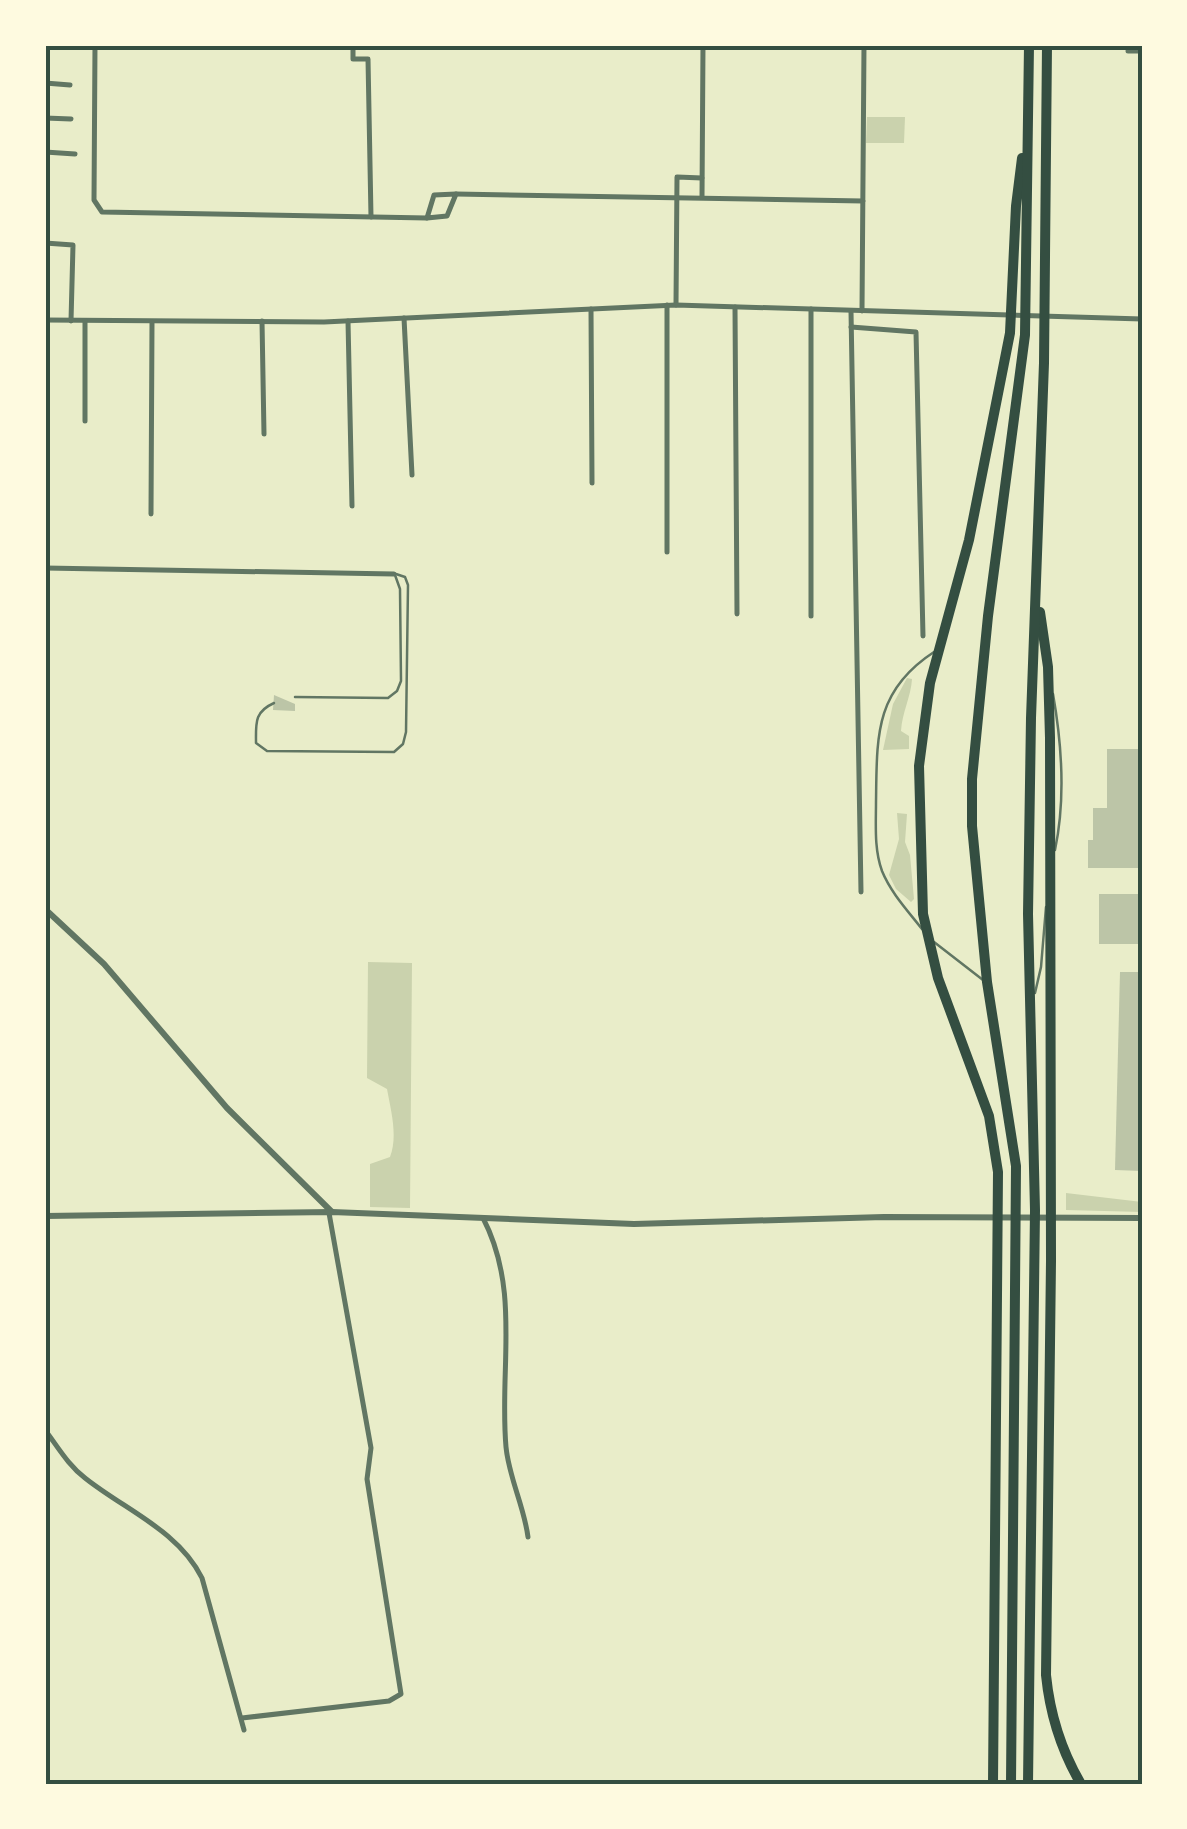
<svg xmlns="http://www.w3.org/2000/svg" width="1187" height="1829" font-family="'DejaVu Sans',sans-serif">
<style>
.green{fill:#cad2ad}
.building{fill:#bcc5a7}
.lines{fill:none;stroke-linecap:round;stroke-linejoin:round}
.service{stroke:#617663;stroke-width:2.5}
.minor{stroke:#617663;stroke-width:5}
.tertiary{stroke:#617663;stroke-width:6}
.motorway{stroke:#344e41;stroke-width:10}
.neatline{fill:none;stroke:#344e41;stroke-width:4}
</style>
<rect width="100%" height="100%" fill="#e9edc9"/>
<g class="green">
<path d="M867,117H905L904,143H866Z"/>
<path d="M907,678L912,679C911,697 902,712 901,731L909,736V749L883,750L893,704Z"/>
<path d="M897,813L907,814L905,842L910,855L914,899L911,902L896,889L889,875L899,839Z"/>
<path d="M368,962L412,963L410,1208L370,1207V1164L390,1157C398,1136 391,1111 387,1089L367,1078Z"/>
<path d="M1066,1193L1142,1202V1212L1066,1210Z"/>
</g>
<g class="building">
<path d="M274,695L295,704V711L273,710Z"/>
<path d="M1107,749H1142V868H1088V840H1093V808H1107Z"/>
<rect x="1099" y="894" width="43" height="50"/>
<path d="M1120,972H1142V1171L1115,1170Z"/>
</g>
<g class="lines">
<g class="service">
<path d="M1053,694C1062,745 1066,798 1055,850"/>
<path d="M295,697L388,698L397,691L401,681L400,589L395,575"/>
<path d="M274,703C254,712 256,723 256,743L267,751L394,752L403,744L406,732L408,585L405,577L396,574"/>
<path d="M922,929C908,911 891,893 882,871C874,849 876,825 876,802C877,737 874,691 934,652"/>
<path d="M934,942L983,980"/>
<path d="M1035,993L1041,967L1046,907"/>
</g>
<g class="minor">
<path d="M95,45L94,200L102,212L427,218"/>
<path d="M353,45V59H368L371,217"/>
<path d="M1128,51H1142"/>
<path d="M45,83L70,85"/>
<path d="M45,118L71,119"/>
<path d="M45,152L75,154"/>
<path d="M456,194L863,201"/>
<path d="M456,194L447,216L427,218L434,195Z"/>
<path d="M702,197L703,45"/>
<path d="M45,243L73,245L71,321"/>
<path d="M676,305L677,177L702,178"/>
<path d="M735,307L737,614"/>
<path d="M591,309L592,483"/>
<path d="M851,311L861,892"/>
<path d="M862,311L864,45"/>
<path d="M404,318L412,475"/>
<path d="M45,320L324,322L676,305L1142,319"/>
<path d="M85,321V421"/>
<path d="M262,321L264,434"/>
<path d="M348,321L352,506"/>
<path d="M851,327L916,332L923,636"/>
<path d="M151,514L152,322"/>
<path d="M667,552V305"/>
<path d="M45,568L394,574"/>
<path d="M811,616V309"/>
<path d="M483,1218C521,1291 499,1369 506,1447C509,1478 524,1506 528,1537"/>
<path d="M45,1430C58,1447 68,1465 85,1478C125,1510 178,1530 202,1578L244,1730"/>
<path d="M242,1718L389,1701L401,1694L367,1479L371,1448L329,1213"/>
</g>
<g class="tertiary">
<path d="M45,909L104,964L227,1108L332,1212"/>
<path d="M45,1216L332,1212L634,1224L884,1217L1142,1218"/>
</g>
<g class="motorway">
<path d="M1040,612L1048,667L1050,738L1051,1261L1046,1675C1050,1715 1061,1750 1081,1784"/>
<path d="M993,1784L998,1172L989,1116L938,978L923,914L919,766L930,683L969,540L1010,333L1016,206L1022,158"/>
<path d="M1011,1784L1016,1166L987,982L972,826V779L988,616L1025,335L1029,45"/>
<path d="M1028,1784L1035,1210L1028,914L1031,718L1044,363L1047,45"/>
</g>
</g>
<rect width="1187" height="1829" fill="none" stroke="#fefae0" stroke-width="95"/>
<rect x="48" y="48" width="1092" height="1734" class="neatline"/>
</svg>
